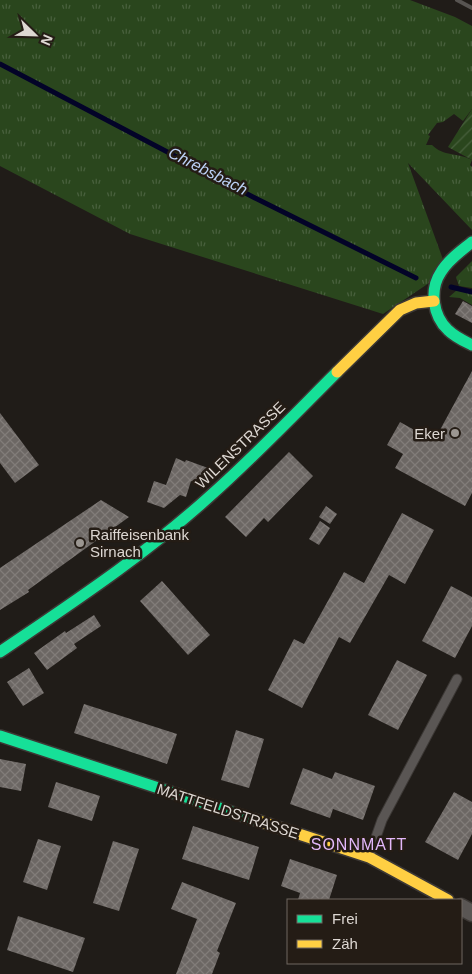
<svg xmlns="http://www.w3.org/2000/svg" width="472" height="974" font-family="Helvetica,sans-serif">
<style>
.grass{fill:url(#grass-tufts)}
.garden{fill:url(#garden-furrows)}
.lines{fill:none;stroke-linecap:round;stroke-linejoin:round}
.stream{stroke:#030328;stroke-width:5}
.building{fill:url(#building-cross-hatch)}
.lane-casing{stroke:#3c3835;stroke-width:11}
.street-casing{stroke:#3c3835;stroke-width:19}
.fast-casing{stroke:#3c3835;stroke-width:14}
.slow-casing{stroke:#3c3835;stroke-width:14}
.lane{stroke:#5a5654;stroke-width:9}
.street{stroke:#5a5654;stroke-width:16}
.fast{stroke:#16e098;stroke-width:11}
.slow{stroke:#ffcf43;stroke-width:11}
.rail{stroke:#575451;stroke-width:4}
.poi-dot{fill:#9b9691;stroke:#241c15;stroke-width:2}
.labels{text-anchor:middle;dominant-baseline:central;stroke-width:5;stroke-linejoin:round;paint-order:stroke}
.poi-label{font-size:15px;fill:#ddd7d2;stroke:#241c15;text-anchor:end}
.street-label{font-size:15px;fill:#ddd7d2;stroke:#241c15}
.water-label{font-size:16px;font-style:italic;fill:#bcd1f6;stroke:#241c15}
.neighbourhood-label{font-size:16px;letter-spacing:1px;fill:#e2b8fa;stroke:#241c15}
</style>
<defs>
<pattern id="grass-tufts" width="24" height="20" patternUnits="userSpaceOnUse" patternTransform="scale(1.25)"><rect width="24" height="20" fill="#2a461d"/><path d="M3 7l-1-3M5 7V3M7 7l1-3M15 17l-1-3M17 17v-4M19 17l1-3" fill="none" stroke="#48603d"/></pattern>
<pattern id="garden-furrows" width="10" height="10" patternUnits="userSpaceOnUse" patternTransform="scale(1.25)"><rect width="10" height="10" fill="#2a461d"/><path d="M-1 1l2-2M0 10L10 0M9 11l2-2" fill="none" stroke="#48603d"/></pattern>
<pattern id="building-cross-hatch" width="8" height="8" patternUnits="userSpaceOnUse" patternTransform="scale(1.25)"><rect width="8" height="8" fill="#6c6764"/><path d="M0 0l8 8M0 8l8-8" fill="none" stroke="#817c79"/></pattern>
</defs>
<rect width="100%" height="100%" fill="#201c18"/>
<g class="grass">
<path d="M0,0H410L455,17L472,26V109L463,121L454,114L443,122L437,123L428,135L430,136L426,145H432C444,157 457,152 472,160L470,165L472,167V230L408,163L445,265L438,277L383,314L130,234L0,166Z"/>
<path d="M472,261V288L459,286L456,277Z"/>
<path d="M457,290L472,293V305L460,298L449,297Z"/>
</g>
<path class="garden" d="M472,109V160L448,147Z"/>
<g class="lines">
<g class="stream">
<path d="M0,64L255,198L416,278"/>
<path d="M451,287L472,292"/>
</g>
</g>
<g class="building">
<path d="M463,301L472,306V323L455,314Z"/>
<path d="M472,371V493L465,506L395,468L403,454L387,445L400,422L434,441Z"/>
<path d="M0,413L39,465L15,483L0,463Z"/>
<path d="M289,452L313,476L268,522L264,518L246,537L225,517Z"/>
<path d="M176,458L185,462L186,460L208,468L205,480L200,479L199,484L191,481L186,497L180,495L164,508L147,502L154,481L166,485Z"/>
<path d="M101,500L129,517L28,590L29,592L0,610V568Z"/>
<path d="M326,506L337,514L330,524L319,517Z"/>
<path d="M402,513L434,530L405,584L389,575L350,643L339,637L302,708L268,690L294,639L304,644L344,572L364,583Z"/>
<path d="M320,521L330,528L319,545L309,539Z"/>
<path d="M162,581L210,635L188,655L140,601Z"/>
<path d="M451,586L472,597V626L455,658L422,641Z"/>
<path d="M94,615L101,626L74,644L77,648L47,670L34,653L65,631L66,633Z"/>
<path d="M397,660L427,675L398,730L368,715Z"/>
<path d="M29,668L44,693L23,706L7,682Z"/>
<path d="M84,704L177,734L167,764L74,733Z"/>
<path d="M236,730L264,739L249,788L221,780Z"/>
<path d="M0,759L26,764L21,791L0,787Z"/>
<path d="M303,768L332,779L335,772L375,786L363,820L333,809L330,818L290,804Z"/>
<path d="M56,782L100,796L92,821L48,807Z"/>
<path d="M454,792L472,802V834L458,860L425,842Z"/>
<path d="M193,826L259,847L249,880L182,859Z"/>
<path d="M38,839L61,846L47,890L23,882Z"/>
<path d="M113,841L139,849L119,911L93,903Z"/>
<path d="M290,859L337,875L329,900H298L300,893L281,886Z"/>
<path d="M182,882L236,903L217,951L220,953L212,974H176L197,919L171,909Z"/>
<path d="M18,916L85,938L73,972L7,950Z"/>
</g>
<g class="lines">
<g class="lane-casing">
<path id="lane" d="M369,857L382,820L457,679"/>
</g>
<g class="street-casing">
<path id="street" d="M461,907L472,913"/>
</g>
<g class="fast-casing">
<g id="fast">
<path d="M472,242C461,251 448,260 441,272C429,290 433,316 448,330C455,337 464,341 472,345"/>
<path d="M0,652C72,603 145,555 210,496C254,457 295,414 337,372"/>
<path d="M0,736L259,821"/>
</g>
</g>
<g class="slow-casing">
<g id="slow">
<path d="M337,372L400,310L416,303L434,301"/>
<path d="M259,821L369,857L448,900"/>
</g>
</g>
<use href="#lane" class="lane"/>
<use href="#street" class="street"/>
<use href="#fast" class="fast"/>
<use href="#slow" class="slow"/>
<path class="rail" d="M457,0L472,8"/>
</g>
<g class="poi-dot">
<circle cx="455" cy="433" r="5"/>
<circle cx="80" cy="543" r="5"/>
</g>
<g class="labels">
<g class="poi-label">
<text x="445" y="433">Eker</text>
<text x="90" y="534" text-anchor="start">Raiffeisenbank<tspan x="90" dy="17">Sirnach</tspan></text>
</g>
<g class="street-label">
<text transform="translate(240 445) rotate(-44)">WILENSTRASSE</text>
<text transform="translate(228 811) rotate(18)">MATTFELDSTRASSE</text>
</g>
<g class="water-label">
<text transform="translate(208 171) rotate(27)">Chrebsbach</text>
</g>
<g class="neighbourhood-label">
<text x="359" y="844">SONNMATT</text>
</g>
</g>
<rect x="287" y="899" width="175" height="65" fill="#241c15" stroke="#6e6761"/>
<rect x="297" y="915" width="25" height="8" fill="#16e098" stroke="#6e6761"/>
<text x="332" y="924" font-size="15" fill="#ddd7d2">Frei</text>
<rect x="297" y="940" width="25" height="8" fill="#ffcf43" stroke="#6e6761"/>
<text x="332" y="949" font-size="15" fill="#ddd7d2">Zäh</text>
<g transform="translate(35 35) rotate(113)" stroke="#241c15" stroke-width="4" paint-order="stroke">
<path d="M0-4L9 19L0 12L-9 19Z" fill="#ddd7d2"/>
<text y="-8" font-size="14" font-weight="bold" text-anchor="middle" fill="#ddd7d2">N</text>
</g>
</svg>
